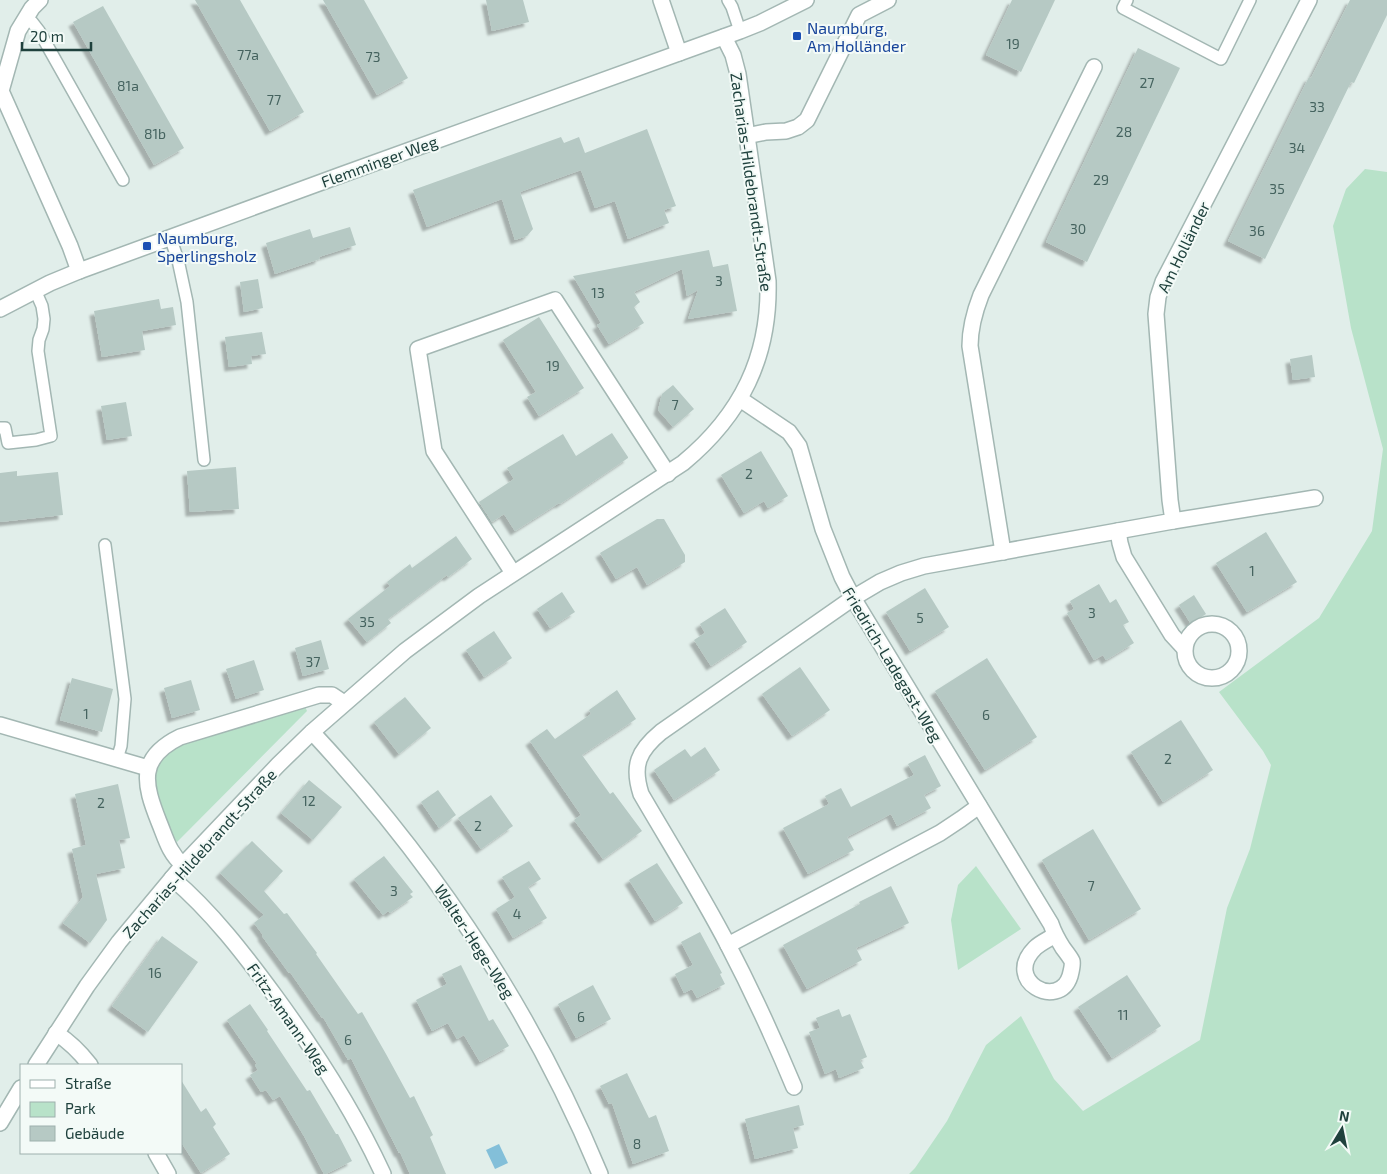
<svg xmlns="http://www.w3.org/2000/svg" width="1387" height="1174" font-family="'Exo 2',sans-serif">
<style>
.green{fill:#b8e2c9}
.water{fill:#83bfd9}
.building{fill:#b6c9c4;filter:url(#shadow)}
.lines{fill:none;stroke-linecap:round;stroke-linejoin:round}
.service-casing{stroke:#a3b7b3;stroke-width:14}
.minor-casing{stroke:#a3b7b3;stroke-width:18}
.service{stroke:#fff;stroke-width:11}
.minor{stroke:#fff;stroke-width:15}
.transit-dot{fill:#1a4fb4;stroke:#f3faf7;stroke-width:2}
.labels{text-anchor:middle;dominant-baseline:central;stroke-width:4;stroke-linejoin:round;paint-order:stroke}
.number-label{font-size:14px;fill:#45635f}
.transit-label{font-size:16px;fill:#164399;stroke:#f3faf7;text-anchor:start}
.street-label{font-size:16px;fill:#1f413d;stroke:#f3faf7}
</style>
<defs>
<filter id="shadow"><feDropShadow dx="-4.5" dy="4.5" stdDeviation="1" flood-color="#0004"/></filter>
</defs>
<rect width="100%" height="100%" fill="#e1eeea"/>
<g class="green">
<path d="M1365,169L1387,172V1174H909L915,1168L947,1121L986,1045L1021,1016L1054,1079L1083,1111L1200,1040L1227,908L1250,849L1271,765L1263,751L1219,692L1319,618L1372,531L1383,449L1351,328L1333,226L1346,189Z"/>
<path d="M304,704L307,711L177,842L167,829L155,786L156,770L165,755L174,747Z"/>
<path d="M976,866L1021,929L958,970L951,920L958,885Z"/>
</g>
<path class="water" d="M499,1144L508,1163L495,1169L486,1150Z"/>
<g class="building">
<path d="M195,0H240L304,112L270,131Z"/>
<path d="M323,0H364L408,78L377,95Z"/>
<path d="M486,0H523L529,22L492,31Z"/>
<path d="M1012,0H1055L1021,72L986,55Z"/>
<path d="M1350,0H1387V15L1354,83L1351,82L1265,259L1228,241L1309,77L1311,78Z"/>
<path d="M103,6L184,148L154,165L73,22Z"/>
<path d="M1138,48L1180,68L1087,262L1046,242Z"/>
<path d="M647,129L676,206L664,210L669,223L628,239L615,201L595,208L581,170L520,192L533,229L527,236L515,240L502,199L427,227L413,190L561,137L564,143L579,137L585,153Z"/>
<path d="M350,227L356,245L319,257L320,259L275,274L266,243L310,229L313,238Z"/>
<path d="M709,250L713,267L728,264L737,311L688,319L698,290L687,296L682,269L634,292L640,302L634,307L644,323L609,344L597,325L601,323L573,276Z"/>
<path d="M258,279L263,308L244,312L240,282Z"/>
<path d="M159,299L161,309L173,307L176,325L142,331L145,350L102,357L94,311Z"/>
<path d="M539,317L584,388L539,416L527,397L536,392L503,340Z"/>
<path d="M262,332L266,354L251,356L252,364L229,367L225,337Z"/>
<path d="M1312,355L1315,377L1293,380L1290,359Z"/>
<path d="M673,385L694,409L673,427L658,410L662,394Z"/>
<path d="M126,402L132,436L107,440L101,406Z"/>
<path d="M612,433L628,457V458L560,504L559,503L515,531L504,514L492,522L479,502L514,479L507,468L563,434L576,456Z"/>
<path d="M761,451L788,496L768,508L764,501L744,513L721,475Z"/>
<path d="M236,467L239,509L190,512L187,471Z"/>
<path d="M17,471V476L58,472L63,515L0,522V473Z"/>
<path d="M657,519H664L685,555V562L647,585L637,567L616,579L600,553Z"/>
<path d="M1266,532L1297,582L1247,612L1216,563Z"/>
<path d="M456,536L472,559L448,577L447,575L388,619L391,623L367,642L348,619L390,586L387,582L410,564L412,568Z"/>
<path d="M1099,584L1110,603L1116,599L1129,622L1123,625L1134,643L1106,660L1103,655L1094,660L1067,613L1074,609L1070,601Z"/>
<path d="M925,588L949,627L910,651L886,612Z"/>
<path d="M562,592L575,612L550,628L537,609Z"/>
<path d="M1194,595L1206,614L1191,624L1179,605Z"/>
<path d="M725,608L747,642L711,666L694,640L705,633L700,624Z"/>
<path d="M494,631L512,658L484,677L466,650Z"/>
<path d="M321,640L329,669L303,676L295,648Z"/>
<path d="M987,658L1037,737L985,770L935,691Z"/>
<path d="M254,660L264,690L236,699L226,669Z"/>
<path d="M800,667L830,710L792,736L762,694Z"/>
<path d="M72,678L113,689L102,732L60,720Z"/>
<path d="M191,680L200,710L172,718L164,688Z"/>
<path d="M617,690L636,719L582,755L610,794L613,792L642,831L603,859L574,820L581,815L530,741L547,729L555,739L591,714L589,710Z"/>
<path d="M405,697L431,728L399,754L374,722Z"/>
<path d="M1181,720L1213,770L1163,802L1131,752Z"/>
<path d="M705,747L720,770L674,800L654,770L685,749L691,757Z"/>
<path d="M925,755L941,786L924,795L931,808L897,826L891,814L847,837L854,850L808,874L783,828L829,804L825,796L841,788L851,807L914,775L908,764Z"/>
<path d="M309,780L342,807L313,840L281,813Z"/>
<path d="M118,784L130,838L119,840L125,868L96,874L107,920L90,943L63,923L83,897L72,849L86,845L75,794Z"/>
<path d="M438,790L456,815L439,828L421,802Z"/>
<path d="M491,795L513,826L481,849L458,818Z"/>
<path d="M1093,829L1141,909L1089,940L1042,860Z"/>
<path d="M252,841L283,871L264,891L284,914L287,913L317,953L316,954L358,1014L362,1012L386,1054L410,1098L414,1096L433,1135L430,1137L446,1174H410L400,1152L399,1153L351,1058L348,1060L323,1017L322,1018L290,972L289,973L262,936L263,935L254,923L264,915L220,873Z"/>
<path d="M384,856L413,892L410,894L413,897L390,913L388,911L383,915L354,879Z"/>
<path d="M529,861L541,879L528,887L547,918L513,938L496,909L515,897L502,877Z"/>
<path d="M657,863L683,903L655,921L629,880Z"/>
<path d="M891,886L909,923L856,948L862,960L807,989L783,945L860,904L859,902Z"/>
<path d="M700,932L722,973L720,974L725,984L697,998L692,989L684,993L675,974L693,965L681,942Z"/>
<path d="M162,936L198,962L148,1032L112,1006Z"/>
<path d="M461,965L489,1021L493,1019L509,1046L480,1062L464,1035L457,1039L448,1023L432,1031L416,1000L447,984L442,974Z"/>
<path d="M1127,975L1161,1026L1112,1058L1078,1007Z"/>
<path d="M593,985L611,1019L576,1038L558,1004Z"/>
<path d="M250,1004L268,1030L267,1031L307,1091L310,1090L336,1134H338L352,1161L326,1174H324L304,1136L280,1096L273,1100L266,1090L261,1092L250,1075L258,1070L255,1065L257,1064L227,1020Z"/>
<path d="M839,1009L842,1017L850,1014L867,1057L860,1060L864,1068L839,1078L836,1069L825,1074L809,1032L820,1028L816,1018Z"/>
<path d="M627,1073L649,1118L656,1115L669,1151L633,1164L612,1103L609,1104L600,1086Z"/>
<path d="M181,1080L201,1112L206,1108L216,1124L213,1127L230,1154L201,1173L181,1142Z"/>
<path d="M799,1105L804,1125L793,1128L798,1148L755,1159L745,1119Z"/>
</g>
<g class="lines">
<g class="service-casing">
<g id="service">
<path d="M728,0L732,7L740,31"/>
<path d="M1127,0L1123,8L1221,59L1250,0"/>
<path d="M25,17L32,22L39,31L123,180"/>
<path d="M170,237L178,260L187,302L204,460"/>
<path d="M0,428H5L8,443L36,440L51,436L38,351L39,340L43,329L44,319L42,306L35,290"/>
<path d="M105,545L125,699L121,746L117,759"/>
</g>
</g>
<g class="minor-casing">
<g id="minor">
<path d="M40,0L32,8L18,31L1,91L70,246L79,271"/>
<path d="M661,0L679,53"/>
<path d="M746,136L766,132L786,131L798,127L807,120L859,15L888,0"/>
<path d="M0,309L50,283L79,271L341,175L740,31L760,23L806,0"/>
<path d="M740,399L789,432L799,446L823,529L842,577L853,598L1051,924C1054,933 1058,940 1063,948C1066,952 1070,957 1072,961C1073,965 1071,972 1070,976C1059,1011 1002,981 1035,948C1040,943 1049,939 1055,935"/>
<path d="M1173,521L1315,498"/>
<path d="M1118,531L1120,543L1124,557L1172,635L1184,648"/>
<path d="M1003,552L970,346C970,328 974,313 981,295L1094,67"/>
<path d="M513,573L434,451L418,349L555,300L668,474"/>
<circle cx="1212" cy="651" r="27"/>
<path d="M0,725L148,768"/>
<path d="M312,732C433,862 532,1010 600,1174"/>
<path d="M183,865C169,853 166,839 159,822C144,784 137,758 180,737L319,695H332L344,703"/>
<path d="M172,878C212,912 244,954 275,996C316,1052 354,1111 383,1174"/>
<path d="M728,945L940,833L961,819L979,806"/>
<path d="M56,1033C70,1042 80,1052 90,1065"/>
<path d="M36,1065L87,986L119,942L183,865L278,765L312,732L405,651L479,596L683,463C741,415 770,357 768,281L738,74L733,55L724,37"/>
<path d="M794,1087C774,1039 752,991 728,945C701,893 670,844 641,794C632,766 638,751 661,732L853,598L880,582L901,573L924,566L1173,521L1170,500L1156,314L1158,297L1163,282L1309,0"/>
<path d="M0,1123L21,1088"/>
<path d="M156,1153L168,1174"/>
</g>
</g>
<use href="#service" class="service"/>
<use href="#minor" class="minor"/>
</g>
<g class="transit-dot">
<rect x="792" y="31" width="10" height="10" rx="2.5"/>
<rect x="142" y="241" width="10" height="10" rx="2.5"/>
</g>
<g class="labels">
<g class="number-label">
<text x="1013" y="43">19</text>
<text x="248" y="54">77a</text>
<text x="373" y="56">73</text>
<text x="1147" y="82">27</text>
<text x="128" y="85">81a</text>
<text x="274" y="99">77</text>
<text x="1317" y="106">33</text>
<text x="1124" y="131">28</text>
<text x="155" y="133">81b</text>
<text x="1297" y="147">34</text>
<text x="1101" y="179">29</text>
<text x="1277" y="188">35</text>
<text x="1078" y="228">30</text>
<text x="1257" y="230">36</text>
<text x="719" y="280">3</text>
<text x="598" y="292">13</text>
<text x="553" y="365">19</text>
<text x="675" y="404">7</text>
<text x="749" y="473">2</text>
<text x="1252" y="570">1</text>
<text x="1092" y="612">3</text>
<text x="920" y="617">5</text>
<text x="367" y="621">35</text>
<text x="313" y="661">37</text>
<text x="86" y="713">1</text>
<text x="986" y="714">6</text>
<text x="1168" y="758">2</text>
<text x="309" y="800">12</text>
<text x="101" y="802">2</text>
<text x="478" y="825">2</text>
<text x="1091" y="885">7</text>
<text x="394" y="890">3</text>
<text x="517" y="913">4</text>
<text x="155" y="972">16</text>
<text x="1123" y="1014">11</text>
<text x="581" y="1016">6</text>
<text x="348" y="1039">6</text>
<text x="637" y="1143">8</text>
</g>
<g class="transit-label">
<text x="807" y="27">Naumburg,<tspan x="807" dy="18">Am Holländer</tspan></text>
<text x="157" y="237">Naumburg,<tspan x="157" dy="18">Sperlingsholz</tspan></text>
</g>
<g class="street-label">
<text transform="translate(379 161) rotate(-20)">Flemminger Weg</text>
<text transform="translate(752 182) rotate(82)">Zacharias-Hildebrandt-Straße</text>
<text transform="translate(1183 247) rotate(-64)">Am Holländer</text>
<text transform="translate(893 664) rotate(59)">Friedrich-Ladegast-Weg</text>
<text transform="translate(199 853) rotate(-48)">Zacharias-Hildebrandt-Straße</text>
<text transform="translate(475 941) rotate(57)">Walter-Hege-Weg</text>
<text transform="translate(289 1018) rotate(55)">Fritz-Amann-Weg</text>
</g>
</g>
<rect x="20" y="1064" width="162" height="90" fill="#f3faf7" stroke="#9eb0ad"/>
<rect x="30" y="1080" width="25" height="8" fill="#ffffff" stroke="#9eb0ad"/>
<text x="65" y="1089" font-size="15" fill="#1f413d">Straße</text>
<rect x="30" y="1102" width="25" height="15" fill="#b8e2c9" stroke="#9eb0ad"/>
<text x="65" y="1114" font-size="15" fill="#1f413d">Park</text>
<rect x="30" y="1126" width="25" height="15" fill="#b6c9c4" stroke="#9eb0ad"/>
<text x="65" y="1139" font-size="15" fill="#1f413d">Gebäude</text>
<g transform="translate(1342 1129) rotate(10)" stroke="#f3faf7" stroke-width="4" paint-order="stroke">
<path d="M0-4L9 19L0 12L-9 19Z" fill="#1f413d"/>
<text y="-8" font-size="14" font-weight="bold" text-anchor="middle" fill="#1f413d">N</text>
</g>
<path d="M22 42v8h69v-8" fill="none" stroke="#1f413d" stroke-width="2.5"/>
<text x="30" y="42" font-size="15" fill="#1f413d" stroke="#f3faf7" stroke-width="4" paint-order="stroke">20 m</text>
</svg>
